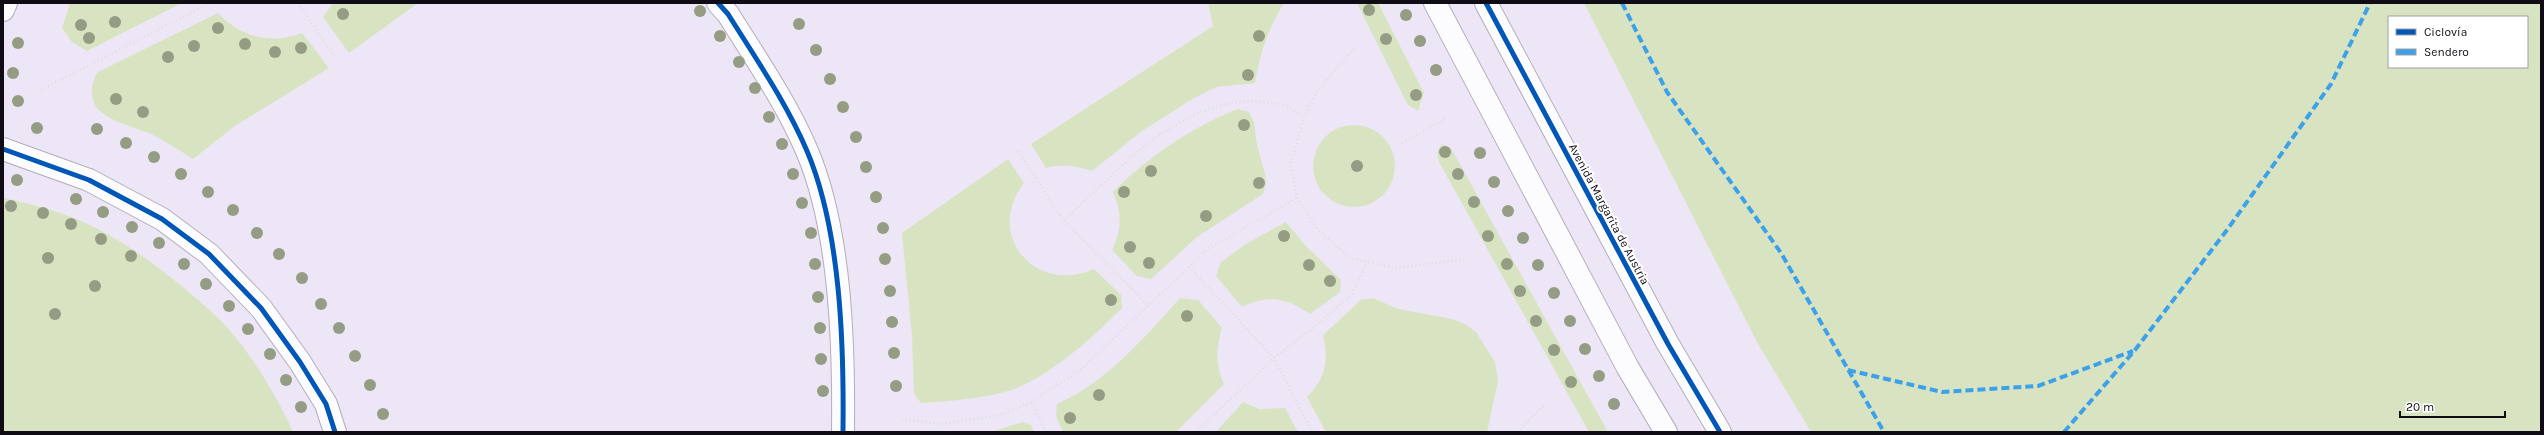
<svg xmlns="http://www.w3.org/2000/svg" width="2544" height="435" font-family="Karla,sans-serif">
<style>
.green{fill:#d8e4c1;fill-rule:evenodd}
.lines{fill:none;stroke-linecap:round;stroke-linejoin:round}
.minor-casing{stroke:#b3aeba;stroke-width:24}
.path{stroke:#dfdde2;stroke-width:2.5;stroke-dasharray:1 3;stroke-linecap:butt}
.minor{stroke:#fcfbfe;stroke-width:22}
.quiet{stroke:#3da1ea;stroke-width:4;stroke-dasharray:8 4;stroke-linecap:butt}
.cycleway-casing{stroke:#fff;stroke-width:8}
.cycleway{stroke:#0057b8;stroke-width:5}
.tree{fill:#949c83}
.labels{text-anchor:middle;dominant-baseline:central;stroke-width:4;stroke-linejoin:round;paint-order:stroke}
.street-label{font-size:12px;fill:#100c15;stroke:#fff}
</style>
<rect width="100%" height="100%" fill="#ede6f7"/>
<g class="green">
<path d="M70,3H182L87,51L72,42L62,28Z"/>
<path d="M333,3H418L349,53L323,17Z"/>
<path d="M1208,3H1284C1268,29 1260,53 1255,83L1216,87L1194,98L1142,131L1092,171C1076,166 1063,163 1046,168L1031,144L1213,26Z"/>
<path d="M1357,3H1378L1424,93L1418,111L1408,105Z"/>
<path d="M1584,3H2541V432H1811L1758,344ZM2389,17H2527V67H2389Z"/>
<path d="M218,13C241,37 270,45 302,33L329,68L235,126L193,159C180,151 167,142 153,135C136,127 111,123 98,109C89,99 91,82 98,72Z"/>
<path d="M1238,109L1249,112L1254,122L1257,145L1265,174L1266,184L1263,194L1197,237L1151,279L1137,276L1112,250C1122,230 1122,212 1113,192C1149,156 1192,127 1238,109Z"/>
<circle cx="1354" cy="166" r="41"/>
<path d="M1442,144L1451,148L1608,432H1589L1439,162L1437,152Z"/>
<path d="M1008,159L1024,183C984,235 1035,295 1094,269L1121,295L1122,308C1095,336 1046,380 1008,391C980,399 950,401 921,403L914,394L912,336L902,233Z"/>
<path d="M3,198C29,203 54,210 79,220C127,240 182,284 220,320C248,348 277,396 293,432H3Z"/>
<path d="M1286,222L1306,246L1341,280L1340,292L1310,314C1288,298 1267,294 1242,307L1216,276L1221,262L1246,244Z"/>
<path d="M1180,298L1198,300L1222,328C1216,349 1215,364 1224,384L1176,432H1063L1056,416L1057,404C1107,382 1144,338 1180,298Z"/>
<path d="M1373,298L1398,309L1452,319L1465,324L1476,332L1495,362L1498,381L1487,432H1326L1307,397C1326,379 1329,359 1323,335L1361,300Z"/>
<path d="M1243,402L1259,409L1285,408L1298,432H1216Z"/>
<path d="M1023,422L1031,425L1034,432H991Z"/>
</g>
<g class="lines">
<g class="minor-casing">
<g id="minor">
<path d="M718,3L728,14C756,59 786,102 807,151C841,231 844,346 843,432"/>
<path d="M1435,3L1628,368L1666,432"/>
<path d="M1486,3L1668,344L1720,432"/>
<path d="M3,10L6,3"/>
<path d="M3,149L89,180L162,219L209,254L261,308L300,362L326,404L335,432"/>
</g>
</g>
<g class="path">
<path d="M298,3L336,59"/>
<path d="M1354,49L1317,91L1304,117L1291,163L1297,198L1318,230L1350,258L1395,268L1466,259"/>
<path d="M41,90L210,3"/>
<path d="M1402,143L1445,119"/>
<path d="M1018,151L1064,221L1148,305"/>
<path d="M1064,221C1123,165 1192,83 1283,105C1290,107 1297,113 1304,117"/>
<path d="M1189,267L1274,358L1312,432"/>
<path d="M1032,402L1046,432"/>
<path d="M902,419L941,424L1000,415L1032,402L1080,370L1209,248L1297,198"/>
<path d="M1196,432L1274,358L1317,325L1352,294L1367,262"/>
<path d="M1517,432L1546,404"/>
</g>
<use href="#minor" class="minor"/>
<g class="quiet">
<path d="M1622,3L1667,92L1781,253L1884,432"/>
<path d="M1848,370L1942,392L2038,386L2133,351"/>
<path d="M2064,432L2135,350L2227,230L2331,84L2370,3"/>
</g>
<g class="cycleway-casing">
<g id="cycleway">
<path d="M718,3L728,14C756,59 786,102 807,151C841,231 844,346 843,432"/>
<path d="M1486,3L1668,344L1720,432"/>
<path d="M3,149L89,180L162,219L209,254L261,308L300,362L326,404L335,432"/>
</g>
</g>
<use href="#cycleway" class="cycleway"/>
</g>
<g class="tree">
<circle cx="1369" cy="10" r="6"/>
<circle cx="700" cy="11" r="6"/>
<circle cx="343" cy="14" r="6"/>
<circle cx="1406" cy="15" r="6"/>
<circle cx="115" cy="22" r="6"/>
<circle cx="799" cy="24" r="6"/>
<circle cx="81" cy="25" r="6"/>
<circle cx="218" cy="28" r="6"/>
<circle cx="720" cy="36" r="6"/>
<circle cx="1259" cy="36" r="6"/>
<circle cx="89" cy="38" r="6"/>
<circle cx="1386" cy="39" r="6"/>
<circle cx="1420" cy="41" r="6"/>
<circle cx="18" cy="43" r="6"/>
<circle cx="245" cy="44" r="6"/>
<circle cx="194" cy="46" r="6"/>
<circle cx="301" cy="48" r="6"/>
<circle cx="816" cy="50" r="6"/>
<circle cx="275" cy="52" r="6"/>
<circle cx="168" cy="57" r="6"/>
<circle cx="739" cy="62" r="6"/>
<circle cx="1436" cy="70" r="6"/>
<circle cx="13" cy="73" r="6"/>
<circle cx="1248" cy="75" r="6"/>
<circle cx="830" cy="79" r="6"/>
<circle cx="755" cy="88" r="6"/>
<circle cx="1416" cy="95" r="6"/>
<circle cx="116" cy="99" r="6"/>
<circle cx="18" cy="101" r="6"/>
<circle cx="843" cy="107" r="6"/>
<circle cx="143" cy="112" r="6"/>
<circle cx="769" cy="117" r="6"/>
<circle cx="1244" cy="125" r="6"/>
<circle cx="37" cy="128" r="6"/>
<circle cx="97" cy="129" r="6"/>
<circle cx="856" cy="137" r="6"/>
<circle cx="126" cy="143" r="6"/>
<circle cx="782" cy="144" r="6"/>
<circle cx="1445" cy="152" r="6"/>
<circle cx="1480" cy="153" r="6"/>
<circle cx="154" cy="157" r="6"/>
<circle cx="1357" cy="166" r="6"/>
<circle cx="866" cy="167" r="6"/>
<circle cx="1151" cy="171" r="6"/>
<circle cx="181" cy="174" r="6"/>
<circle cx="793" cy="174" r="6"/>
<circle cx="1458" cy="174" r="6"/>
<circle cx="17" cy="180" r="6"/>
<circle cx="1494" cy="182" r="6"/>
<circle cx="1259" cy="183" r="6"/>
<circle cx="208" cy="192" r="6"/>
<circle cx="1124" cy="192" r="6"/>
<circle cx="876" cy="197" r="6"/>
<circle cx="76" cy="199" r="6"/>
<circle cx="1474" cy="202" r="6"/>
<circle cx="802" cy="203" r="6"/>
<circle cx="11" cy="206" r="6"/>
<circle cx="233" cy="210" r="6"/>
<circle cx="1508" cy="211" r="6"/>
<circle cx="103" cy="212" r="6"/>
<circle cx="43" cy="213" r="6"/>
<circle cx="1206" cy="216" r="6"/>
<circle cx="71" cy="224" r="6"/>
<circle cx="132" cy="227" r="6"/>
<circle cx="883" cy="228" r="6"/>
<circle cx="257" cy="233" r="6"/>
<circle cx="811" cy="233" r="6"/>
<circle cx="1284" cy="236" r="6"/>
<circle cx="1488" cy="236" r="6"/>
<circle cx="1523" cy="238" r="6"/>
<circle cx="101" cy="239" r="6"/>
<circle cx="159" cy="243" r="6"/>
<circle cx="1130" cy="247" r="6"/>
<circle cx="279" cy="254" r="6"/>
<circle cx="131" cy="256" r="6"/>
<circle cx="48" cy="258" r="6"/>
<circle cx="885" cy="259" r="6"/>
<circle cx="1149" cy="263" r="6"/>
<circle cx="184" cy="264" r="6"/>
<circle cx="815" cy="264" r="6"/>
<circle cx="1507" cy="264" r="6"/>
<circle cx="1309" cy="265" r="6"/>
<circle cx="1538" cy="265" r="6"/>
<circle cx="302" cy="278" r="6"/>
<circle cx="1330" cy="281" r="6"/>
<circle cx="206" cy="284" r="6"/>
<circle cx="95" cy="286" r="6"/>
<circle cx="890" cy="291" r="6"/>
<circle cx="1520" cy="291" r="6"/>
<circle cx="1554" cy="293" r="6"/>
<circle cx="818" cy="297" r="6"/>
<circle cx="1111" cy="300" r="6"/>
<circle cx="321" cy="304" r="6"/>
<circle cx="229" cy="306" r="6"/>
<circle cx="55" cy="314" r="6"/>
<circle cx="1187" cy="316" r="6"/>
<circle cx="1536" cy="321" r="6"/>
<circle cx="1570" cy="321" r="6"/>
<circle cx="892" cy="322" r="6"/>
<circle cx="339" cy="328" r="6"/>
<circle cx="820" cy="328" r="6"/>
<circle cx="248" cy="329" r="6"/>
<circle cx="1585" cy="349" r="6"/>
<circle cx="1554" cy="350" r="6"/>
<circle cx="894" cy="353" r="6"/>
<circle cx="270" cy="354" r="6"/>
<circle cx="355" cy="356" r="6"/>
<circle cx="821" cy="359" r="6"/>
<circle cx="1599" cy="376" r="6"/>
<circle cx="286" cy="380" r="6"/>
<circle cx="1571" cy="382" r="6"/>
<circle cx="370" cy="385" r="6"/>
<circle cx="896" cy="386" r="6"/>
<circle cx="823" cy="391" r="6"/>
<circle cx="1099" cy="395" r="6"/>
<circle cx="1614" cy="404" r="6"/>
<circle cx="301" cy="407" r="6"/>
<circle cx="383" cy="414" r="6"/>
<circle cx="1070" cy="418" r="6"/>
</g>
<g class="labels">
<g class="street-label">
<text transform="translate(1609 214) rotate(62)">Avenida Margarita de Austria</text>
</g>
</g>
<rect width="2544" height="435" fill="none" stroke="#100c15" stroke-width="8"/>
<rect x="2388" y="16" width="140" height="52" fill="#ffffff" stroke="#9f9ea1"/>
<rect x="2396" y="29" width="20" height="6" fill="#0057b8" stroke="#9f9ea1"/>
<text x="2424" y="36" font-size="12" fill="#100c15">Ciclovía</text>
<rect x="2396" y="49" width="20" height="6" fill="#3da1ea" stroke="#9f9ea1"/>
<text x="2424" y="56" font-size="12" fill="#100c15">Sendero</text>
<path d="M2400 411v6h105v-6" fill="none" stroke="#100c15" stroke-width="2"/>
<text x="2406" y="411" font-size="12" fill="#100c15" stroke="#ffffff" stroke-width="3" paint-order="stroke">20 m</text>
</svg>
